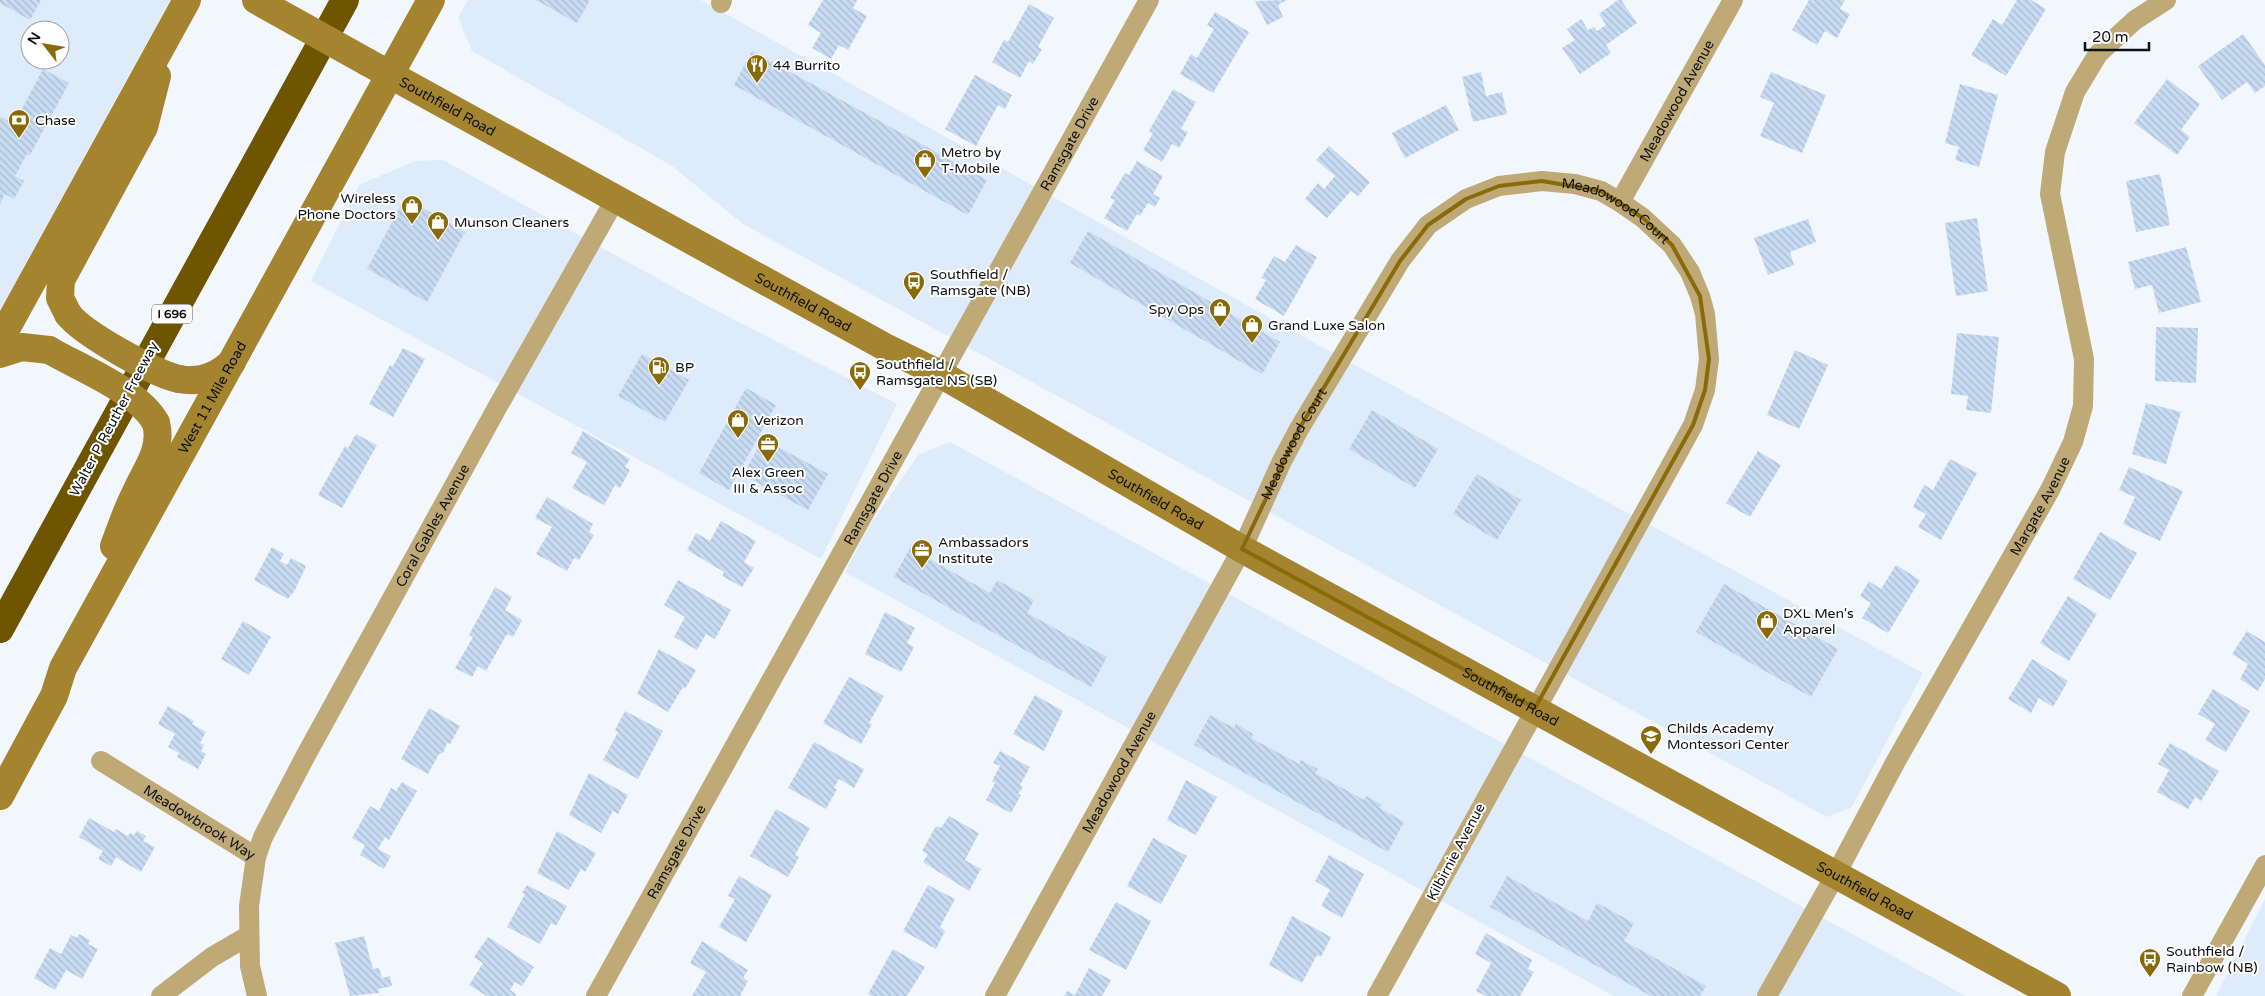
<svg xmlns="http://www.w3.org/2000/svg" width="2265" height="996" font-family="'Varela Round',sans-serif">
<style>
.built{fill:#ddebfb;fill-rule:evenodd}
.building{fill:url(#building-back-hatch)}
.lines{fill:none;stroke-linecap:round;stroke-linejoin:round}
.street{stroke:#bfaa77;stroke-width:20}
.secondary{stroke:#a4842f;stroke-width:28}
.highway{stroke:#705500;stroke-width:28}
.secondary-bridge{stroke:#a4842f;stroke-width:28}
.marked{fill:none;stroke:#896a09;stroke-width:4;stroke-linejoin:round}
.labels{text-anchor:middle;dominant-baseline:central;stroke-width:4;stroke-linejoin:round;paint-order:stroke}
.shield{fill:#fff;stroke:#56585a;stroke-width:1}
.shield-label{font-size:12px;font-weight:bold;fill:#0e1114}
.poi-label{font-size:14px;fill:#0e1114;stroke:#fff;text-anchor:start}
.street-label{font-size:14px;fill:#0e1114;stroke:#fff}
</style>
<defs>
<pattern id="building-back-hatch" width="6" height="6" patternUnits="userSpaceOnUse" patternTransform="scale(1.25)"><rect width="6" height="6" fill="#c7dbf3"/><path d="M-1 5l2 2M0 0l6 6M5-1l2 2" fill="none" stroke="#aabbcf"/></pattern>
</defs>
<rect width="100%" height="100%" fill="#f2f7fd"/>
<g class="built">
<path d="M0,0H170L0,310ZM30,30H60V60H30Z"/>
<path d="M468,0H701L1318,345L1923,673L1852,807L1827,817L743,224L672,166L472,51L458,17Z"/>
<path d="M443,160L702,303L897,404L821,559L311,281L359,185L415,161Z"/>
<path d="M950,442L1966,996H1614L845,572L870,525L918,455Z"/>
<path d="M2265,899V996H2216Z"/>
</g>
<g class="building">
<path d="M0,0H41L30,20L0,3Z"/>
<path d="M536,0H590L577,23Z"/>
<path d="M823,0H857L853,8L867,16L848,50L839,45L831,59L812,48L821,33L808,25Z"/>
<path d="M1287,0L1278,5L1283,17L1267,25L1255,1Z"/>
<path d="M1618,0H1621L1637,23L1606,45L1611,53L1580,74L1562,48L1575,40L1567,29L1581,19L1588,30L1594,27L1597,31L1606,25L1599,14Z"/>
<path d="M1809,0H1845L1840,9L1850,14L1837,38L1825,31L1817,45L1792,30Z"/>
<path d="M2017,0H2031L2046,9L2006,76L1971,55L1993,19L2002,25Z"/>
<path d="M1029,4L1054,18L1038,47L1042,49L1033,64L1029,61L1020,78L992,62L1004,40L1008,42Z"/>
<path d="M1215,12L1249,32L1213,93L1180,74L1191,54L1197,58L1214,29L1207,25Z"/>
<path d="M2243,34L2265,65V86L2255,93L2247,82L2222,100L2198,66Z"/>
<path d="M752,51L987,180L968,215L734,85Z"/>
<path d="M43,69L69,83L30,155L27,154L15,176L24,181L14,199L5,194L0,204V116L14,124Z"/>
<path d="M1481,72L1486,96L1502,92L1507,114L1473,122L1462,77Z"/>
<path d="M1771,72L1826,95L1802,153L1760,136L1774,103L1760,97Z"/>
<path d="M975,75L1012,95L1005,109L998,105L976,146L945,129Z"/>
<path d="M2167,79L2200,104L2181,130L2190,137L2177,155L2134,123Z"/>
<path d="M1960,84L1998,95L1979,167L1955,160L1959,147L1945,143Z"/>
<path d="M1173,89L1196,102L1181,129L1188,132L1179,148L1172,144L1162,162L1143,150L1153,133L1149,131Z"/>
<path d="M1446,105L1459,130L1405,158L1392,133Z"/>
<path d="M1329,146L1370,182L1358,196L1351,191L1327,218L1305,199L1318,183L1324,189L1335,176L1316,160Z"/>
<path d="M1137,161L1163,176L1153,194L1160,198L1155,207L1148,203L1140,216L1137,214L1127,231L1104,218L1115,200L1110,198L1125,173L1129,175Z"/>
<path d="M2160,174L2170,225L2136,232L2126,181Z"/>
<path d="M405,198L465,232L427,302L367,269Z"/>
<path d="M1977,218L1988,291L1956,296L1945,223Z"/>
<path d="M1808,219L1816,242L1790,252L1794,265L1768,275L1754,238Z"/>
<path d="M1088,231L1280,342L1262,374L1070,263Z"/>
<path d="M1296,245L1317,257L1284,316L1255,299L1266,280L1261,278L1274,256L1285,262Z"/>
<path d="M2186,247L2201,302L2159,313L2152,285L2135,289L2128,262Z"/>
<path d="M2156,327L2198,328L2196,383L2155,381Z"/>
<path d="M1957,333L1999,337L1991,413L1966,410L1968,396L1951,394Z"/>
<path d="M403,348L425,359L393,417L369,404L390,365L393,366Z"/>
<path d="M1795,350L1828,365L1799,429L1767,415Z"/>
<path d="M642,354L689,380L665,422L618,396Z"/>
<path d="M746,388L776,405L729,490L699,473Z"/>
<path d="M2146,403L2181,412L2166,464L2132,454Z"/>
<path d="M1372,410L1438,449L1415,488L1349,449Z"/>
<path d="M583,431L630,459L625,467L630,470L620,488L615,485L604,505L572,488L587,462L571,453Z"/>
<path d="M356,434L377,445L342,508L318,495L345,446L348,448Z"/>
<path d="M763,439L828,474L808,510L743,475Z"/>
<path d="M1758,451L1781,465L1750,517L1726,503Z"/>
<path d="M1950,459L1977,473L1941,540L1918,527L1926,514L1913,507L1924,485L1933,490Z"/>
<path d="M2129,467L2183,491L2160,541L2123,524L2135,497L2119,490Z"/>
<path d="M1477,474L1521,500L1497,540L1453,514Z"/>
<path d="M547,497L593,524L589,532L594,535L579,560L574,558L567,571L536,554L552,527L535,518Z"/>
<path d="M721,521L756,541L744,562L754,568L742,587L722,576L724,572L687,550L696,533L710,541Z"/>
<path d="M2100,532L2137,553L2110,600L2073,579Z"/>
<path d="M272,547L284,554L280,561L287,565L291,558L306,566L295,590L288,599L254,580Z"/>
<path d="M910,548L990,593L997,580L1034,600L1027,613L1107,657L1091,687L894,577Z"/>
<path d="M1896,565L1920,580L1888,633L1862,618L1871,603L1860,596L1869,581L1881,589Z"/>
<path d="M678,580L731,610L715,639L706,634L697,650L674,637L685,617L664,605Z"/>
<path d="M1724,584L1838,649L1811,697L1696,632Z"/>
<path d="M495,587L512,597L505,610L522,620L513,637L507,634L486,671L478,666L472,677L455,668L473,637L469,635Z"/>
<path d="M2068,596L2097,614L2069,661L2040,643Z"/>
<path d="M885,612L915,628L907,643L914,647L901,672L865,654Z"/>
<path d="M243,621L271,637L249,675L221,659Z"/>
<path d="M2247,631L2265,642V679L2258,691L2240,679L2248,664L2232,654Z"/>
<path d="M659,649L696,670L685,689L683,687L668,712L637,694Z"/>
<path d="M2032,659L2068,681L2053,707L2039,698L2031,713L2008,699Z"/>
<path d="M849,677L884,696L869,723L872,724L861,744L823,723Z"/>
<path d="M2213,689L2250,711L2226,752L2205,740L2215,724L2198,714Z"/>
<path d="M1035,695L1063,711L1044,751L1013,734Z"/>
<path d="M168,706L194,721L192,724L206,732L200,743L204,745L201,751L206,754L198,769L177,757L179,753L168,747L175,734L158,724Z"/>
<path d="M429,708L460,726L450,744L447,743L443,753L439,754L428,774L401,759Z"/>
<path d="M625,711L663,731L638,779L603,760L618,732L615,730Z"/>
<path d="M1210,715L1234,728L1236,724L1253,734L1251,738L1299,764L1301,760L1318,769L1315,773L1364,800L1366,796L1382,805L1380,808L1404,822L1388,852L1194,745Z"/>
<path d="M814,742L864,769L854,788L839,779L834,788L837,789L826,809L788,788Z"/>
<path d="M2170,743L2219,771L2201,801L2195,797L2188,809L2157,792L2169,770L2158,764Z"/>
<path d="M1000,751L1030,767L1020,785L1023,787L1018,794L1021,795L1011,813L986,800L995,783L992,781L1000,766L993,763Z"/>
<path d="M589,773L628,795L618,814L613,811L601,833L569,815Z"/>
<path d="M1186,780L1217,797L1196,835L1167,820Z"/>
<path d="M402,782L417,791L389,840L385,837L378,849L391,856L384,869L360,855L365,845L352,838L370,806L379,811L391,788L396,791Z"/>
<path d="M776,809L810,828L795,855L799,857L788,877L750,856Z"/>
<path d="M949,816L979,833L965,860L981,869L969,891L923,862L928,854L922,851L936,826L941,828Z"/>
<path d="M89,818L114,832L116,829L128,836L130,833L134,835L137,831L146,836L143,841L155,847L141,872L116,857L111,866L98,859L103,851L79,837Z"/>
<path d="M557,831L596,853L585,872L581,869L569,890L537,873Z"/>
<path d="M1153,838L1187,856L1161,904L1127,886Z"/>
<path d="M1329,855L1364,874L1342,918L1321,906L1330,890L1315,881Z"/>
<path d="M739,876L772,895L746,942L719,927L735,899L728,896Z"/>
<path d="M1507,876L1588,921L1597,903L1634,923L1624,941L1706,986L1700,996H1651L1490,907Z"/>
<path d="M527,885L567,906L556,926L551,923L540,944L507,927L525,894L522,893Z"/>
<path d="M928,885L955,899L940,927L945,931L936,949L903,931Z"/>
<path d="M1116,902L1151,921L1126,970L1089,950Z"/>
<path d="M1292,916L1331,937L1321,957L1317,955L1302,983L1269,965Z"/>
<path d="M1486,933L1532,960L1528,969L1534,972L1520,996H1486L1476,991L1491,963L1475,954Z"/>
<path d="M79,934L90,940L88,944L98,949L82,979L66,970L55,990L34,978L50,948L61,954L71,935L77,938Z"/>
<path d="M364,936L373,969L379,968L382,978L390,976L392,986L378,989L379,993L350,996L335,943Z"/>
<path d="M488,937L534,967L522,986L515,982L510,990L516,994L515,996H487L469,985L483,963L474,957Z"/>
<path d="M702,941L748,970L743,978L748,981L740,996H692L706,972L690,963Z"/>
<path d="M893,949L925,967L907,996H872L868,994Z"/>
<path d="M1089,968L1111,980L1102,996H1064L1067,991L1075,995Z"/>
</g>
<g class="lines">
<g class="street">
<path d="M721,3L722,0"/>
<path id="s1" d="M1620,202L1733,0"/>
<path id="s2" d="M101,761L256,857"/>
<path d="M161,996L212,957L248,936"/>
<path id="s3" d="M257,996L250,966L249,906L256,857L263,837L306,755L498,406L616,198"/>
<path id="s4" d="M596,996L1149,0"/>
<path id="s5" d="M995,996L1242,549L1282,461L1299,429L1400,261L1428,225L1466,199L1499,186L1542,181L1575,184L1601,191L1620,202L1643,218L1672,245L1690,272L1700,296L1705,314L1709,359L1705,390L1693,425L1670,467L1377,996"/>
<path id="s6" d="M1767,996L1836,874L1896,761L2050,490L2073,442L2083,406L2084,359L2050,194L2055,152L2075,92L2098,54L2135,20L2166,0"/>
<path d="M2192,996L2265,865"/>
</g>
<g class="secondary">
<path id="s7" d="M367,62L885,347L942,375L1242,549L2057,996"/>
<path d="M68,314L60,298L61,280L144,127L157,76"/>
<path d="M0,340L187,0"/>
<path d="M0,354L22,347L49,350"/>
<path d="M179,379C200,383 217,377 232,362"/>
<path d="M114,546C121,528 127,509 136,492C146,469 163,450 156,423"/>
<path id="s8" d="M0,796L54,696L63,668L431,0"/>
</g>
<path class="highway" d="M0,629L345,0"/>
<g class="secondary-bridge">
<path d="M256,0L367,62"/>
<path d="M68,314C82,333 155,374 179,379"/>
<path d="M49,350C80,368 139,391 156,423"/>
</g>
</g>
<path class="marked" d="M1542,181L1601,191L1643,218L1672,245L1700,296L1709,359L1705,390L1693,425L1535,708L1242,549L1299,429L1400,261L1428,225L1466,199L1499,186Z"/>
<defs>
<g id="restaurant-pin" transform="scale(1.125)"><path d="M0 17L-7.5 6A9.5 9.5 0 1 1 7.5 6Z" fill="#896a09" stroke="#fff"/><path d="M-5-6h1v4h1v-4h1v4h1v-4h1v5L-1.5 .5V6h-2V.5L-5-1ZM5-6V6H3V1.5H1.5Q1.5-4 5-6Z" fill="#fff"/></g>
<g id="bank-pin" transform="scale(1.125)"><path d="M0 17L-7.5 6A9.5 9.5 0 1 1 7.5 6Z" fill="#896a09" stroke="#fff"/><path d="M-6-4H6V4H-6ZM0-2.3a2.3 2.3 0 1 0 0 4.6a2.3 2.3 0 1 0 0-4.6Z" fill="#fff"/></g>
<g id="shop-pin" transform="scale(1.125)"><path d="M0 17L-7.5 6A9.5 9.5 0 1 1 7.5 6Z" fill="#896a09" stroke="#fff"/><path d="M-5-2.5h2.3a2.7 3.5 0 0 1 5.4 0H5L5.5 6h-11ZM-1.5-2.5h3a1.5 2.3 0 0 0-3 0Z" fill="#fff"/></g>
<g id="bus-pin" transform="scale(1.125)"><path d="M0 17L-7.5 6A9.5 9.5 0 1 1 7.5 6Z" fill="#896a09" stroke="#fff"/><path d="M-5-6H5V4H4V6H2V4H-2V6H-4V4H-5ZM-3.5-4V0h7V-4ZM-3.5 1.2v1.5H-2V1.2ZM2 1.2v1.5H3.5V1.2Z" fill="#fff"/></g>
<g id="fuel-pin" transform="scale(1.125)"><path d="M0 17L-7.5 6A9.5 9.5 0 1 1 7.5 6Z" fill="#896a09" stroke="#fff"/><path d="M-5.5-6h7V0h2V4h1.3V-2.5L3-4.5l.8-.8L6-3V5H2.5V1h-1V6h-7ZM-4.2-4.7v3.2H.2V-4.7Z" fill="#fff"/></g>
<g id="office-pin" transform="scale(1.125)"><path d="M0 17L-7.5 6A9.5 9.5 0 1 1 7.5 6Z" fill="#896a09" stroke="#fff"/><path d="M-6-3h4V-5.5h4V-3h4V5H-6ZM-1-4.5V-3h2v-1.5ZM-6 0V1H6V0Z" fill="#fff"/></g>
<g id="school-pin" transform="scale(1.125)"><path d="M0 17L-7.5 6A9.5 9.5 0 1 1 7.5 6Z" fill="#896a09" stroke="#fff"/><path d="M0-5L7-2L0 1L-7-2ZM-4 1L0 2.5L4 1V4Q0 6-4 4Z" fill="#fff"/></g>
</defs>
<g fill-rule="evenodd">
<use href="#restaurant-pin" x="757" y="65"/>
<use href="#bank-pin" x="19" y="120"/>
<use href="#shop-pin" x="925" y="160"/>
<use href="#shop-pin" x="412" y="206"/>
<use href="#shop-pin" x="438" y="222"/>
<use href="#bus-pin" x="914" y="282"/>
<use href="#shop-pin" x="1220" y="309"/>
<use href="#shop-pin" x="1252" y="325"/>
<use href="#fuel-pin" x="659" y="367"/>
<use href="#bus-pin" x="860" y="372"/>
<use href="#shop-pin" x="738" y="420"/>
<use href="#office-pin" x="768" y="444"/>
<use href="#office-pin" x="922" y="550"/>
<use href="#shop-pin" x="1767" y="621"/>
<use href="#school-pin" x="1651" y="736"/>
<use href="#bus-pin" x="2150" y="959"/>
</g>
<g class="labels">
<rect class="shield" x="152" y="304.5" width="40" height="19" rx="4"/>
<g class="shield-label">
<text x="172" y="314">I 696</text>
</g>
<g class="poi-label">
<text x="773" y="65">44 Burrito</text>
<text x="35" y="120">Chase</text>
<text x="941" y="152">Metro by<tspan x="941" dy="16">T-Mobile</tspan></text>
<text x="396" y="198" text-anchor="end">Wireless<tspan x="396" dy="16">Phone Doctors</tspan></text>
<text x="454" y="222">Munson Cleaners</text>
<text x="930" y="274">Southfield /<tspan x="930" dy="16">Ramsgate (NB)</tspan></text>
<text x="1204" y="309" text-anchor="end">Spy Ops</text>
<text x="1268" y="325">Grand Luxe Salon</text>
<text x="876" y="364">Southfield /<tspan x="876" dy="16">Ramsgate NS (SB)</tspan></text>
<text x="675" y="367">BP</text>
<text x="754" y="420">Verizon</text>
<text x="768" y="472" text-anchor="middle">Alex Green<tspan x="768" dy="16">III &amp; Assoc</tspan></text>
<text x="938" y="542">Ambassadors<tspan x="938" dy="16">Institute</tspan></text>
<text x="1783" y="613">DXL Men's<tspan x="1783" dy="16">Apparel</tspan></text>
<text x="1667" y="728">Childs Academy<tspan x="1667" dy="16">Montessori Center</tspan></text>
<text x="2166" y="951">Southfield /<tspan x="2166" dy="16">Rainbow (NB)</tspan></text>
</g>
<g class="street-label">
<text stroke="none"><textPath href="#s1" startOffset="116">Meadowood Avenue</textPath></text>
<text stroke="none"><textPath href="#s7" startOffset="92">Southfield Road</textPath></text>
<text stroke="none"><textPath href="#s4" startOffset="975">Ramsgate Drive</textPath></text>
<text stroke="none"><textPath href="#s5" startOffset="1092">Meadowood Court</textPath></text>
<text stroke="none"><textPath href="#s7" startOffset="498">Southfield Road</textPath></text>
<text stroke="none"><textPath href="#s8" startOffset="452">West 11 Mile Road</textPath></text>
<text transform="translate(114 419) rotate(-62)">Walter P Reuther Freeway</text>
<text stroke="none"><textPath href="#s5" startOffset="628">Meadowood Court</textPath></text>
<text stroke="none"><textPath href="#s4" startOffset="570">Ramsgate Drive</textPath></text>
<text stroke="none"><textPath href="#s7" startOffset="902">Southfield Road</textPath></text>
<text stroke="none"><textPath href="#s6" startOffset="561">Margate Avenue</textPath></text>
<text stroke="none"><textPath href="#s3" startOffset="516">Coral Gables Avenue</textPath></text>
<text stroke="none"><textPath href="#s7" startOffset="1308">Southfield Road</textPath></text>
<text stroke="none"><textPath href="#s5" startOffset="256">Meadowood Avenue</textPath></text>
<text stroke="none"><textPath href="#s2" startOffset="116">Meadowbrook Way</textPath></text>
<text stroke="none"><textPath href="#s4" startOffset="165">Ramsgate Drive</textPath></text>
<text transform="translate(1456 852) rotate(-62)">Kilbirnie Avenue</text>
<text stroke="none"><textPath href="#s7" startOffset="1712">Southfield Road</textPath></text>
</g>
</g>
<g transform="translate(45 45) rotate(301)"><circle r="24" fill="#ffffff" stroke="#9fa0a1"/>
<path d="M0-4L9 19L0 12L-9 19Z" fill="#896a09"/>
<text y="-8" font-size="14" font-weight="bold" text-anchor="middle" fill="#0e1114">N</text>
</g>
<path d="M2085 42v8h64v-8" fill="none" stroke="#0e1114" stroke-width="2.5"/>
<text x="2092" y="42" font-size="15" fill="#0e1114" stroke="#ffffff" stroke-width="4" paint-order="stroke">20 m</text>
</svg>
